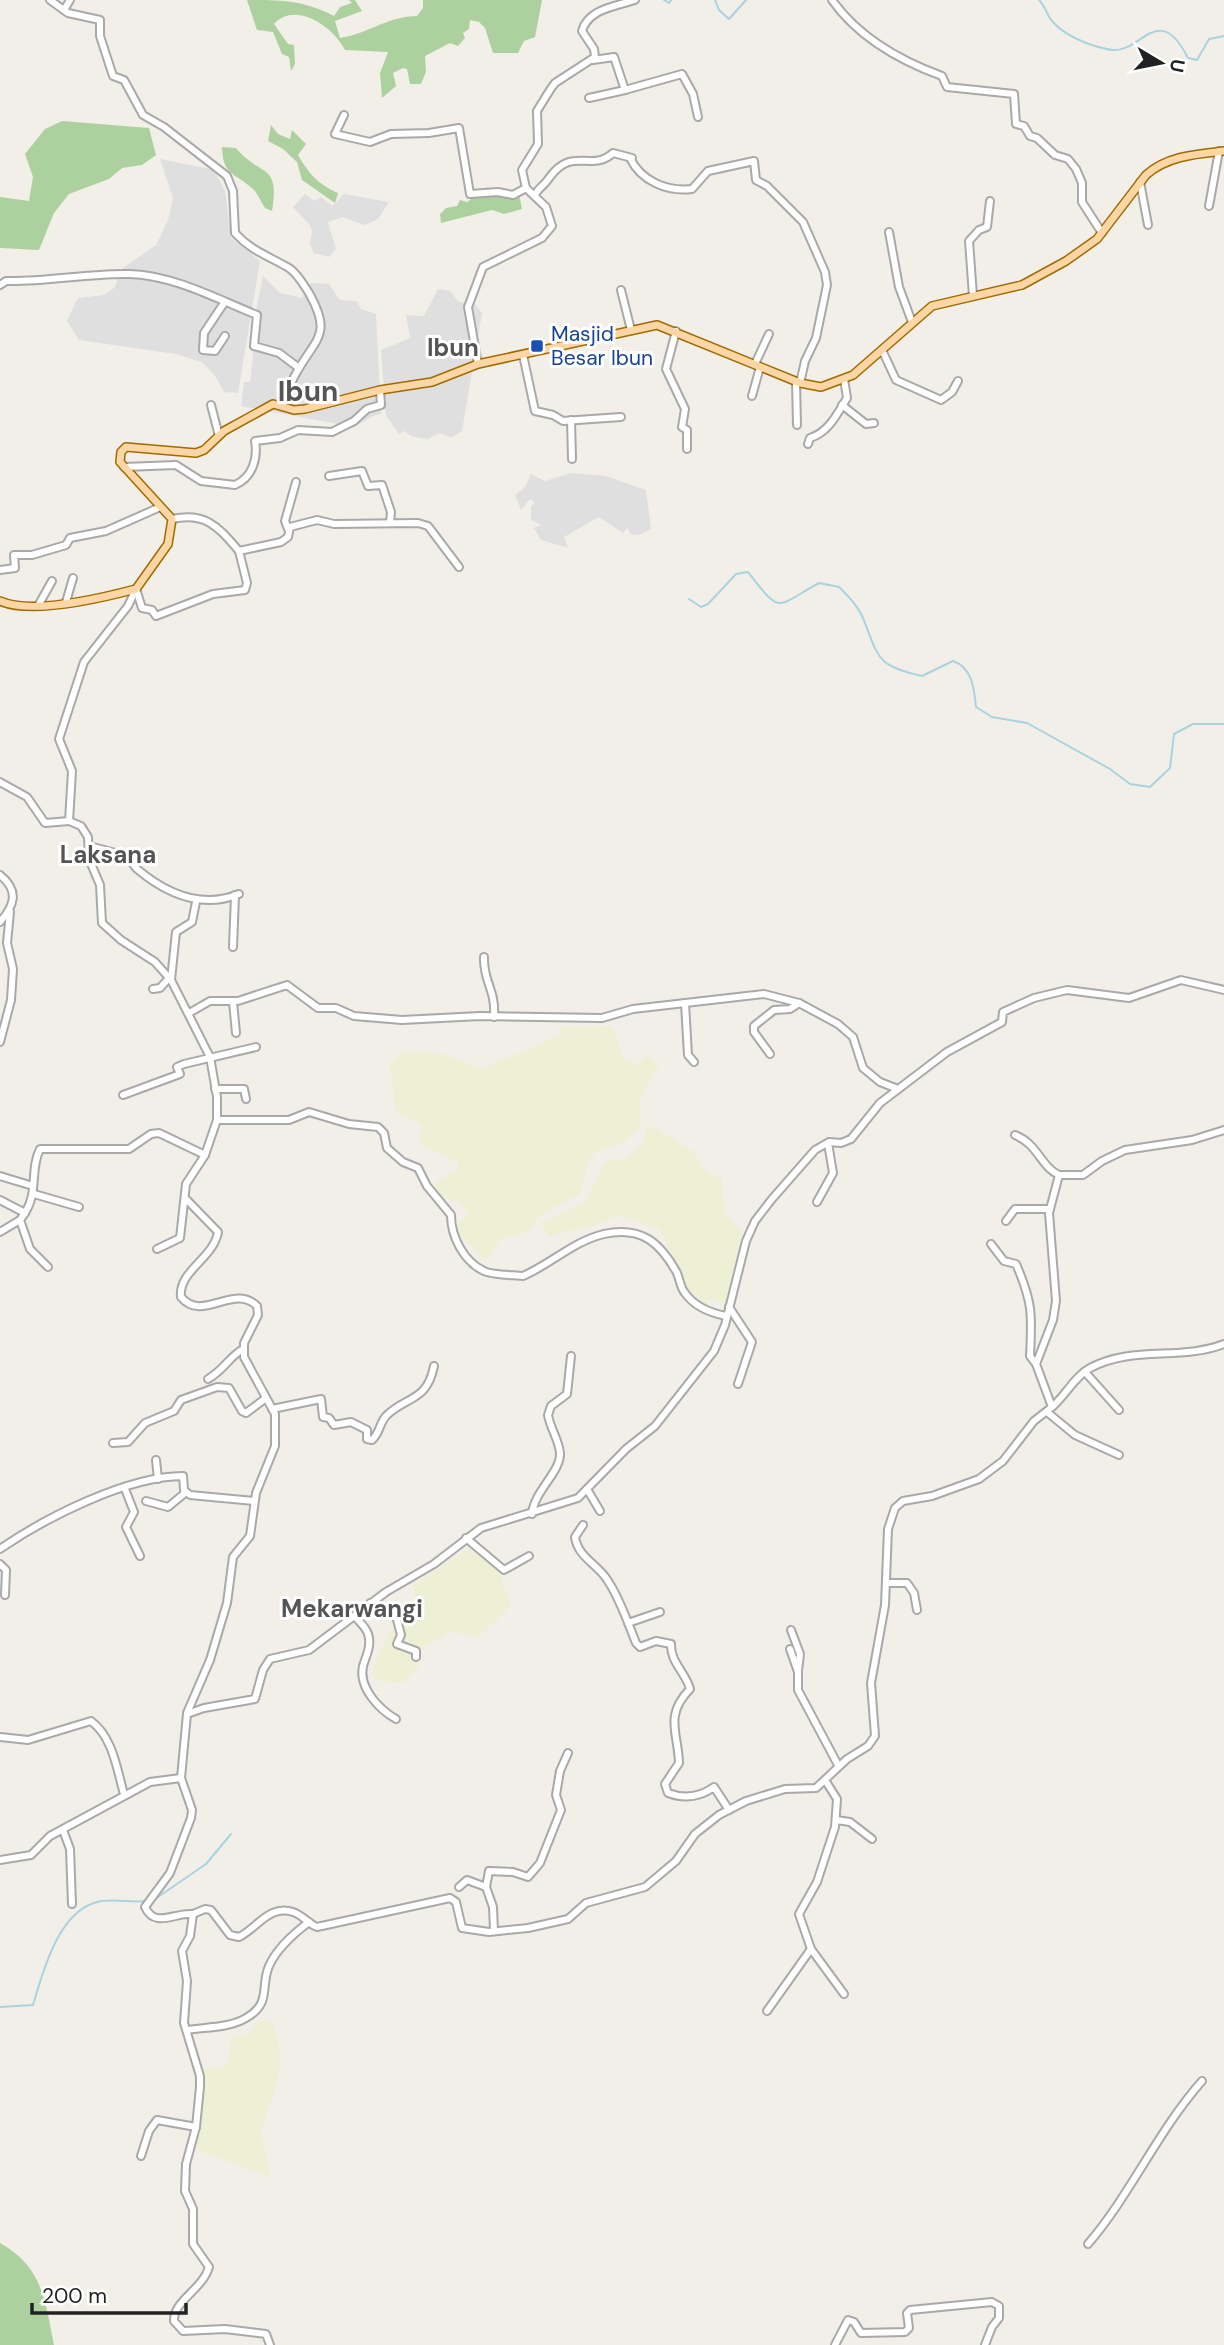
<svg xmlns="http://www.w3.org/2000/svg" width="1224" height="2345" font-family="'DM Sans',sans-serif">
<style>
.residential{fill:#e0dfdf}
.farmland{fill:#eef0d5}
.forest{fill:#add19e}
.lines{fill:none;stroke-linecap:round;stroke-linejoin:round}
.stream{stroke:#aad3df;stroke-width:2}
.minor-casing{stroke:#a9a9a9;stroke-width:10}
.major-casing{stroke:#a06b00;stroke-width:10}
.minor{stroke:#fff;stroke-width:6}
.major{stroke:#fcd6a4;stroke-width:7}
.transit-dot{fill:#1a4fb4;stroke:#fff;stroke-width:2.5}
.labels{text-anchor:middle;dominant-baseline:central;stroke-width:6;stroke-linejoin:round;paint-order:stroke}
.transit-label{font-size:21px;fill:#164399;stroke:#fff;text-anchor:start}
.quarter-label{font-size:24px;font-weight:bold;fill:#555;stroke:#fff}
.district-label{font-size:28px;font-weight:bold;fill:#555;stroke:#fff}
</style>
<rect width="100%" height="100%" fill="#f2efe9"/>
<g class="residential">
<path d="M160,159L210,169L216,174L225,191L231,238L260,261L238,393L224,392L216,377L202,362L176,354L79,340L67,321L78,298L104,295L114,288L123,268L156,245L168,220L173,198Z"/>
<path d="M305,194L314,201L321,197L332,206L344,194L389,202L378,219L365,225L342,217L328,222L336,249L329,257L314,253L310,244L312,230L309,224L293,207Z"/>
<path d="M263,276L280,293L303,298V291L311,283L329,284L340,300L357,301L361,309L376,314L381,414L375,415L354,427L241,406L244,382H250L253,356L251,335Z"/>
<path d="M438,289L450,291L459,302L475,304L482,313L462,431L451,438L440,433L428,439L413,437L404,431L399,434L386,415L381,350L410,338L406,315L424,316Z"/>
<path d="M571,473L606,476L646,490L651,529L639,535L631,534L627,528L623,533L599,517L564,537L568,548L541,540L534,528L542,525L531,520V506L535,503L530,499L521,510L515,495L525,487L531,474L545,481Z"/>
</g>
<g class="farmland">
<path d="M612,1026L624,1059L637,1065L646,1055L660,1064L640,1099L641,1127L621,1143L597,1151L588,1162L580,1194L539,1216L530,1231L500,1240L486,1262L458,1233V1224L469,1214L457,1201L440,1197L434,1188L436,1182L459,1169L458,1162L420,1145L421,1125L395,1111L390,1064L401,1053L423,1052L444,1054L482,1069L559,1036L561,1027Z"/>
<path d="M654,1126L694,1152L707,1173L721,1177L725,1214L742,1232L725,1303L711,1299L707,1306L689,1291L660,1230L617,1215L598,1225L549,1236L542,1223L585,1203L603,1165L610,1160L628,1159L644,1142L646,1129Z"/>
<path d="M475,1545L499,1570L511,1606L478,1638L451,1631L413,1653L420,1665L402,1683L374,1680L373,1665L400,1616L414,1603L413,1585Z"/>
<path d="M266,2020L274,2024L281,2053L278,2080L261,2130L271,2177L193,2149L202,2089V2069L226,2067L232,2037L247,2035L259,2021Z"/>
</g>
<g class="forest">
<path d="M247,0C282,0 303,0 334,16L340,7L352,3L349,0H355L362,11L335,21L340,38C367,34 388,16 417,16L423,8V0H542L535,37L524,41L518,53H493L485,28L479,22L470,20L469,29L463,33L465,38L458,46L450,43L425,56L426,72L421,84H410L407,69L403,68L393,73L396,86L382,98L380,73L388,52L345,50C334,27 295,0 274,24L288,44L294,45L295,64L291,71L289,57L282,54L273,32L257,30Z"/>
<path d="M62,121L149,128L156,155L142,165L122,168L109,179L69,194L54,213L39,250L0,248V197L29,201L33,177L25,154L45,129Z"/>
<path d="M271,125L278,134L290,139L292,130L306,144L298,155C308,172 318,185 338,193L335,203L302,180L297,162L283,149L268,141Z"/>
<path d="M222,147L236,148C261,178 280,162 272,211L265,208C261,202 258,194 253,189C234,172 223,176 222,147Z"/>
<path d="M488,187L494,197L501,192L519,194L522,209L504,214L492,210L441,223L440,214L446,208L457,206L460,200L467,202Z"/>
<path d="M0,2243C43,2267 45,2301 54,2345H0Z"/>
</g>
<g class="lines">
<g class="stream">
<path d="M664,0L669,3L671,0"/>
<path d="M715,0L719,10L729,19L746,0"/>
<path d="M1039,0C1046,7 1047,16 1053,22C1066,37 1093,47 1112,50C1141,53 1159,0 1188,58L1197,60L1209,39L1224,36"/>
<path d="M689,599L701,607L708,604L736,574L748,572C782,616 775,607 819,583L839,587C848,596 858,606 863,618C879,657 875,666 922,676L953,661C973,668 974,690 976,707L992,717L1027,723L1110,769L1130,784L1150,787L1170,768L1174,734L1193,724H1224"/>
<path d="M155,1899L206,1864L231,1834"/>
<path d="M0,2007L33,2005C43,1972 58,1912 97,1902C114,1898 130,1903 146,1901"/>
</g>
<g class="minor-casing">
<g id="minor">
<path d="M50,0L68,13L100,20V36L113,76L124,80L143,115L164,127L227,176L233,191L235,233C251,251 269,256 289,268C298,274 303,284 309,293C332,334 317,337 298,370C291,381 287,393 283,405"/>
<path d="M832,0C859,38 901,61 942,76L947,87L1014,94L1016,124L1024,126L1030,136L1037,138L1055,155L1068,159L1076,169L1082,183V202L1102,233"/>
<path d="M64,10L70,0"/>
<path d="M593,60L614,57L625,90L682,74L693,94L698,117"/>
<path d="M589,98L625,90"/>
<path d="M344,115L335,134L370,142L391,134L429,133L459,128L470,194L498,192L513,195L526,188"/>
<path d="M630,158C641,181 667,192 692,189L708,171L754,161L756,180L767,186L803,222L825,272L827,285L816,338L805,361L800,383"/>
<path d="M1140,182L1148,225"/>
<path d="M535,195C538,188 545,185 549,178C573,145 591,173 613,153L632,158"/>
<path d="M1209,206L1219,151"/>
<path d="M889,232L899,287L912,322"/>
<path d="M0,285L6,281C47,282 88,273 129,274C173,275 217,299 257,315L254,346L279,353L299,368"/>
<path d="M621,290L631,330"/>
<path d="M973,296L969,241L979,230L987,227L990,201"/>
<path d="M224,303L204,333L203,350L215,351L225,336"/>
<path d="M676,331L666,369L685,409L682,427L687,430V449"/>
<path d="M882,350L896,380L941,400L952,392L958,381"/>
<path d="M523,355L535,411L553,415L563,421L621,417"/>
<path d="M478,364L468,307L483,267L542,238L552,226L546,207L526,188L522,170L538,144L537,111L550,90L555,83L595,57L594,49L582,31C588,9 616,6 635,0"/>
<path d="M755,364L769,334"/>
<path d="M796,381L797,425"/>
<path d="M752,396L760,367"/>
<path d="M211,405L219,436"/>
<path d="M842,405L866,424L874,423"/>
<path d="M571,420L572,459"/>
<path d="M808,444L810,438C829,432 837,414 847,398L844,379"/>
<path d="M124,467L176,465L201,481L235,485C253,477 258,458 255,441L280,438L298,430L332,432L354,421L367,409L381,405L380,390"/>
<path d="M329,476L362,471L368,486L382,485L391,512L390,523"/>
<path d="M172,519C207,512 218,527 239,551L281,542L288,537L290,527L317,520L334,524L418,523L428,526L459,567"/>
<path d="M288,529L285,521L296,482"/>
<path d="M0,570L15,568L14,555H32L66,545L70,538L106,531L158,508"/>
<path d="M136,589L128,606L84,662L59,739L72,771L69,821L81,826L88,837L89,859L100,885L102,923L121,940L155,962L171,980L210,1057L217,1097V1120L205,1155L186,1184L180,1238L157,1249"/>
<path d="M136,589L142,608L152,610L156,616L213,594L245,590L247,583L239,551"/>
<path d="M66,602L73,578"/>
<path d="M38,606L52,581"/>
<path d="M0,782L27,797L45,823L69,821"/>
<path d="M89,846L127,856C131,860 133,865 137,869C168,895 202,909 239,894"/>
<path d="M0,875C20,891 14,906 0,922"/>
<path d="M233,947L235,895"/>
<path d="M484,957C483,982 496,989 494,1017"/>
<path d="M171,980L176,932L192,922L196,902"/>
<path d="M153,989L160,988L169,978"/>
<path d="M233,1002L236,1033"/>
<path d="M685,1003L688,1055L694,1062"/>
<path d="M189,1013L210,1001H238L287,985L318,1008H336L354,1016L402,1020L480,1016L602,1018L633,1009L764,994L799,1003L838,1024L853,1037L863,1068L880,1082L898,1089"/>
<path d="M0,1042L11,1000L13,969L7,943L10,912"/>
<path d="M770,1054L754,1032V1026L774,1010L790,1009L799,1003"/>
<path d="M215,1089H244L246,1099"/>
<path d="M123,1095L180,1074L177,1067L184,1064L256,1047"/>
<path d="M217,1120H289L309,1112L349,1124L378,1127L384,1133L387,1148L403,1162L418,1168L427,1186L451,1215C451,1236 463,1261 484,1271C491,1275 514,1275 523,1276C551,1264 574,1241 604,1234C641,1226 660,1242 677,1273C680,1280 680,1287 685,1293C694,1306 711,1313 726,1316"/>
<path d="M1015,1135C1038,1144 1041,1167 1059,1175"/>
<path d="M0,1176L33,1186"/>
<path d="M34,1194L79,1207"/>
<path d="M0,1200L25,1213L26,1211C38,1192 30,1168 40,1149H129L151,1134L159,1133L205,1155"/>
<path d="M187,1200L218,1232C214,1258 178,1271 181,1297C202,1323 234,1283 257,1306L258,1315L244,1343V1357L275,1414V1446L256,1493L250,1536L233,1557L227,1603L210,1660L187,1713"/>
<path d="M817,1202L833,1173L828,1143"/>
<path d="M25,1213L20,1220L30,1249L48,1267"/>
<path d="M1006,1221L1015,1209H1050"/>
<path d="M0,1232L20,1220"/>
<path d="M991,1244L1004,1261L1016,1264C1033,1303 1032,1315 1030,1356L1036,1364"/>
<path d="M729,1307L752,1342L738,1384"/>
<path d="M1085,1372L1119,1410"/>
<path d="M208,1379C225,1369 229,1357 243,1349"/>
<path d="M1052,1407C1065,1396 1075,1376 1090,1368C1133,1345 1180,1361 1224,1344"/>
<path d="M272,1409L321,1399L323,1417L329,1418L334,1425L351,1422L367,1430V1439L372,1440C380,1433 379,1424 386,1416C406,1396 427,1402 434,1366"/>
<path d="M1047,1412L1075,1435L1119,1455"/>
<path d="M113,1443L128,1442L145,1423L174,1411L181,1400L217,1387L229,1388L242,1411L246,1413L266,1398"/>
<path d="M156,1460L158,1479"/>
<path d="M125,1489L134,1512L126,1527L140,1556"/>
<path d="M587,1489L600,1511"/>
<path d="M146,1501L168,1507L185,1493"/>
<path d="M532,1514C534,1491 561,1472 560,1453C559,1440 550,1428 548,1415L551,1406L567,1394L571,1356"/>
<path d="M583,1525L575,1537C578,1558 598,1564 608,1581C620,1599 628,1623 636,1643L640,1647L656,1641L671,1644C670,1662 686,1673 690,1689C664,1716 678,1732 679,1763L665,1784L668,1793C684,1799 700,1797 714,1787L729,1810"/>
<path d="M466,1538L504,1570L529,1556"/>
<path d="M0,1549C45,1518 127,1476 183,1476L184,1490L190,1495L254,1501"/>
<path d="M0,1564L6,1570L5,1595"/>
<path d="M886,1583H907L914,1593L917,1610"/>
<path d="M370,1603L396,1616L401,1635L397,1644L416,1651V1657"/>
<path d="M355,1616C359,1622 366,1627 368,1634C372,1645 366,1656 363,1666C358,1688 380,1710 396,1719"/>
<path d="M628,1623L660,1612"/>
<path d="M791,1630L800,1654L798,1671"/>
<path d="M790,1649L798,1672V1690L838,1765"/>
<path d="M0,1737L28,1740L91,1721C113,1737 117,1770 124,1794"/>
<path d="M825,1780L837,1799L835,1827L817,1882L799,1914L811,1949L844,1994"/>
<path d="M836,1820L850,1822L872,1839"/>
<path d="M63,1830L70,1849L72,1904"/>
<path d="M0,1860L31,1855L50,1836L150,1782L181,1778"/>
<path d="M459,1887L467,1880L486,1887"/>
<path d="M193,1914L205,1909L211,1910L230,1935L239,1937C257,1928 270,1904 293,1912C303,1915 308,1924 317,1927L450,1898L456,1902L462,1928L489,1932L528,1928L568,1919L586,1903L645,1887L676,1861L695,1834L719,1815L746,1801L785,1789L816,1788L847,1759L868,1746L875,1736L871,1683L885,1605L888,1529L895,1508L903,1501L932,1496L979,1479L1003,1461L1034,1421L1052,1407L1036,1364L1053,1320L1056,1301L1049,1213L1059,1175H1083L1102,1161L1125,1150L1192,1140L1224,1130"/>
<path d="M494,1931L493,1907L486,1887L489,1871L513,1872L528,1877L540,1863L561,1810L556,1795L560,1771L568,1753"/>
<path d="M767,2011L811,1949"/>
<path d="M187,2030C206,2027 229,2028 246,2018C272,2003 260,1987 269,1966C277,1948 293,1934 309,1922"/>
<path d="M141,2156L149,2131L157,2120L196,2127"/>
<path d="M1088,2244C1131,2194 1157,2132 1202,2081"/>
<path d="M270,2345L266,2334L225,2329L183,2331L174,2321C173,2301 203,2289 209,2267L193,2244V2209L185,2191L186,2164L196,2127L200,2087V2076L184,2023L187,1981L182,1951L190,1936L193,1914C175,1912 155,1929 145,1907L170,1873L191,1818L192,1810L181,1778L187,1714L204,1708L255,1699L263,1670L270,1659L309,1650L386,1592L434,1564L481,1528L578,1498L626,1449L655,1426L714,1351L725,1325L746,1241L755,1221L772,1199L815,1150L829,1142L841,1143L851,1139L880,1103L947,1052L1002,1022L1003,1012L1034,998L1067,990L1129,998L1181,980L1224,990"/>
<path d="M835,2345L848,2320L854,2322L861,2333L905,2332L909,2328L907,2313L910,2310L992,2302L999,2306V2318L992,2327L985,2345"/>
</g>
</g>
<g class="major-casing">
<path id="major" d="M0,601C32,615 102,598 136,589L168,544L172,519L120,462L121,452L126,447L196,453L204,450L224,431L273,404L294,410L305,409L380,390L432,382L478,364L657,325L800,383L821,387L853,375L932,306L1022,285L1066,261L1097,239L1146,175C1167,156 1197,154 1224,151"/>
</g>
<use href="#minor" class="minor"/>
<use href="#major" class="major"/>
</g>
<rect class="transit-dot" x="530" y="339" width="14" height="14" rx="3.5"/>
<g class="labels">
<g class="transit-label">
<text x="551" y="334">Masjid<tspan x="551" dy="24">Besar Ibun</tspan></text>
</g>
<g class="quarter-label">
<text x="453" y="347">Ibun</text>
<text x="108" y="854">Laksana</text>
<text x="352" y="1608">Mekarwangi</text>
</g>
<g class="district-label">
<text x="308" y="391">Ibun</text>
</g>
</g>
<g transform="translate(1161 63) rotate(100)" stroke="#ffffff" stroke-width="5" paint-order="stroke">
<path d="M0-5L12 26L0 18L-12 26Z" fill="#222222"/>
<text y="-10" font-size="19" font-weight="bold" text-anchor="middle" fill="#222222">U</text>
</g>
<path d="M32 2303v10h154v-10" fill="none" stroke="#222222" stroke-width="3.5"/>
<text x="42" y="2303" font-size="21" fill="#222222" stroke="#ffffff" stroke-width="5" paint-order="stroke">200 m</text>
</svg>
